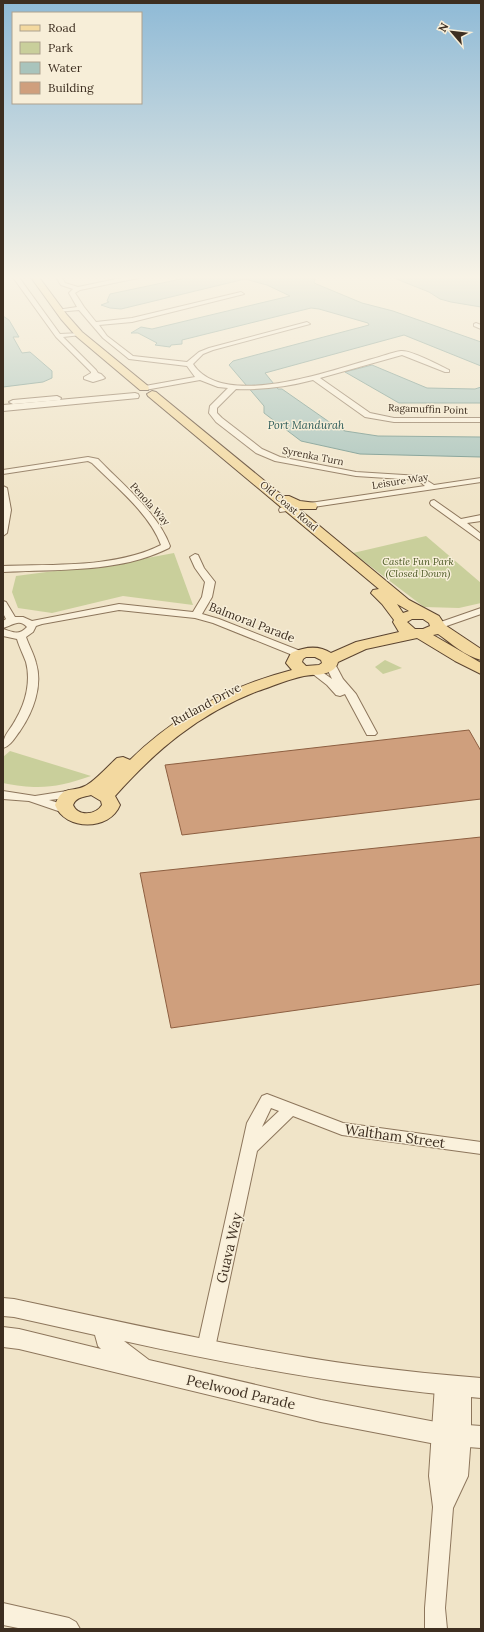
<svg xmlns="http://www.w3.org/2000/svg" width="484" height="1632" font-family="Lora,serif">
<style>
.green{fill:#c9cf9b}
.water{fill:#a9c4bc;stroke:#6f938a}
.building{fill:#cf9f7d;stroke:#8d5f41}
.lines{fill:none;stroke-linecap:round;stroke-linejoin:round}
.minor-casing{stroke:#8d765c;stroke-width:2}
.tertiary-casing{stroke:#8d765c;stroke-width:2}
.primary-casing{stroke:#5b4430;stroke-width:2}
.minor{fill:#faf1dc;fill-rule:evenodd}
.tertiary{fill:#faf1dc;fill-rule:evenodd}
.primary{fill:#f3d9a0;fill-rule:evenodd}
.labels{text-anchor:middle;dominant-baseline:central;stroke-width:3;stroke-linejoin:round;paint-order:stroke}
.far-street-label{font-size:10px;fill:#3d2e20;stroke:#f7eed8}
.far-park-label{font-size:10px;font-style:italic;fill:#4d5a26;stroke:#f7eed8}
.far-water-label{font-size:11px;font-style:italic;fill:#2f5d5a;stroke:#f7eed8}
.street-label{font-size:12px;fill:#3d2e20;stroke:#f7eed8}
.near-street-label{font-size:14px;fill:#3d2e20;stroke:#f7eed8}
</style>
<rect width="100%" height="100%" fill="#f0e4c8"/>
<g class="green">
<path d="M426,536L481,583V603L459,608L424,607L353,553Z"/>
<path d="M174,553L193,605L123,596L52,613L18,608L12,592L16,576L131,561Z"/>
<path d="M385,660L402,668L383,674L375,667Z"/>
<path d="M10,751L91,776C57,788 38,790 3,783V757Z"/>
</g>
<g class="water">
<path d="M195,276H299L315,279L314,283L362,303L393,311L481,342V366L404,335L265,373L278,389H282L335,426L345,431L378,436L481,437V457L360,454L301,441L264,413V406L229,365L233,361L369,325L368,323L319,309L311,308L182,340V344L171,345L170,347L155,345L157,343L138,333H131L141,327L152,329L290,296L267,285L245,279L121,309L110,308L101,305L109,302L107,301L110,294Z"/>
<path d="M389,276H481V307L451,302L440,299L429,292Z"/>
<path d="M3,316L9,320L19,337H13L22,353L30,352L52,371V378L43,382L3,387Z"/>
<path d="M372,365L427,388L475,389L481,387V403H399L345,372Z"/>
</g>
<g class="building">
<path d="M469,730L481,751V799L182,835L165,765Z"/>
<path d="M481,837V984L171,1028L140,873Z"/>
</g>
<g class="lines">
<g class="minor-casing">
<g id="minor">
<path d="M12,276H18L60,334L81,333V335L63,337L96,370L98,373L101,374L105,378L103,379L93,382L84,379V377L91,373V372L56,337Z"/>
<path d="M55,276H61L65,283L78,287L131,276H141L138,278L80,290L75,293L84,307L96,322L132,318L241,292L244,294L132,322L99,325L107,336L133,356L187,362L199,352L209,348L307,322L310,324L213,350L203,354L193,364C223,410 329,371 372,359C381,357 392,352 401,351C411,350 439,365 449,370V372H445L402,355L320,378L370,413L394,418H481V422H394L365,417L313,380C287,387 262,390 236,389L217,408V413L222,418L262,449L280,457L356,472L420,476L434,485L481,478V482L280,512L279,510L280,508L283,507L425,486L418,480L356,476L275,461L256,453L216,422L209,413L210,406L228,388L218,387L200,380L145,390V386L195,377L187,366L129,359L103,338L79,310L57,312V310L77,307L69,293L73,289L61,285Z"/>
<path d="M476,323L481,325V329L474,326V324Z"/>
<path d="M57,396L61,398L60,400L13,404L9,402L13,400Z"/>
<path d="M88,457L98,459C122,484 158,513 170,546L169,548C120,573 57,569 3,572V566C53,564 116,568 161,545C150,514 115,486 92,463L88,461L3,474V470Z"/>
<path d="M3,486L7,488L11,510L7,533L3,536Z"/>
<path d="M434,500L461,519L481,515V521L467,523L481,534V541L431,505L430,503L431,501Z"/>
<path d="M195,554L198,555L204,568L215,582L212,597L202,614L219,619L303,652L304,654L303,656H295L213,623L195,618L119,610L42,624L36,626L33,632L26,637C29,646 34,654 36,663C43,686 33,712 20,731C15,737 11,746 3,748C3,734 10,731 16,719C26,702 31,681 26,662C23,654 19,646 17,639L3,636V629C13,632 19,636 27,627C19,618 12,626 3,628V621L6,619L3,613V601L6,602L15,617H23L32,621L119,604L193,612L202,597L205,582L195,568L190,557Z"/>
<path d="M481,608V614L438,629L433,626L435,624Z"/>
<path d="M330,661L334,662L343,679L356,694L377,733L375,735H367L345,694L340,696L336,695L327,685L309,671L310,669H318L332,679L325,664Z"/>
<path d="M73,790L77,791L79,794L77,797L49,800L68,806L70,809L68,812L64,813L29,801L3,799V791L35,796Z"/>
<path d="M267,1094L343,1123L481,1142V1154L342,1135L293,1116L257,1151L215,1348L212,1354L206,1356L200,1354L197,1348L247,1123L262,1096ZM271,1108L279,1111L262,1127Z"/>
<path d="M444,1376L451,1379L453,1386L455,1381L462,1378L469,1381L471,1387V1436L468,1476L453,1508L445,1608L447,1629H425V1608L433,1507L429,1476L435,1385L437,1379Z"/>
<path d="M3,1603L69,1618L76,1622L80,1629H23L3,1625Z"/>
</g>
</g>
<g class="tertiary-casing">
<g id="tertiary">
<path d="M135,393L138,394L139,396L138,398L3,411V405Z"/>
<path d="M3,1298L14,1299C130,1324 246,1350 364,1366C403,1371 442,1375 481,1378V1398C360,1388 242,1367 124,1341L149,1360L321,1400L441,1423L481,1426V1448L441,1445L321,1422L19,1349L3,1347V1327L19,1329L101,1349L98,1346L95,1335L14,1317L3,1316Z"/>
</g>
</g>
<g class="primary-casing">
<g id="primary">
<path d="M30,276H38L67,315L82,332L148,386L149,388L148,390H140L76,336L61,319Z"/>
<path d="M152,391L156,392L283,496H289L300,501L316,503L317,506L316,509H299L409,600L439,616L445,625L481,649V660C465,656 451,643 438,634L433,635L481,663V674L455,661L417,638L366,649L338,662C337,666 335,669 331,671C323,676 313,674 304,676C289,679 273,686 258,691C199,714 157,749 115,796L120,805C110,831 65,831 55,805C63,784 71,793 85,786C94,782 109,765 117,758L123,757L130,760C176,715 230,686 292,670L286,663L291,653C304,647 319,645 331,653L356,642L399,632L393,622L394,620L382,604L371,593L373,590L379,589L148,396L147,394ZM397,604L409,611L403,613ZM412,619H423L429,623L430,626L423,629H415L407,622ZM306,657H315L321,660L322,663L319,665L306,666L302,662L303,659ZM91,795L101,801L102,805C96,815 78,817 73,805C76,797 84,797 91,795Z"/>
</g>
</g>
<use href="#minor" class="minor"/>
<use href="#tertiary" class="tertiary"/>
<use href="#primary" class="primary"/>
</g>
<linearGradient id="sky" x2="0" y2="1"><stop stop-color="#8fbad6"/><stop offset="0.55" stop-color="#f8f3e6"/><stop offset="1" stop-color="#f8f3e6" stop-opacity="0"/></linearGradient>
<rect width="484" height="504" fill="url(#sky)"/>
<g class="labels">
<g class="far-street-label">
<text transform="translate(428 409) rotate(2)">Ragamuffin Point</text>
<text transform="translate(313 456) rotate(11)">Syrenka Turn</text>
<text transform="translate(400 481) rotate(-9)">Leisure Way</text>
<text transform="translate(150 504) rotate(48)">Penola Way</text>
<text transform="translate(289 506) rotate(40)">Old Coast Road</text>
</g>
<g class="far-park-label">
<text x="418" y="561">Castle Fun Park<tspan x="418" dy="12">(Closed Down)</tspan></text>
</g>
<g class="far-water-label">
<text x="306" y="425">Port Mandurah</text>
</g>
<g class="street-label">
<text transform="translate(252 622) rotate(21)">Balmoral Parade</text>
<text transform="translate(206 704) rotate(-28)">Rutland Drive</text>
</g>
<g class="near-street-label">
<text transform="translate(395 1136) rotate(8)">Waltham Street</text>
<text transform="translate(229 1248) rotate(-77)">Guava Way</text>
<text transform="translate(241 1392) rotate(13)">Peelwood Parade</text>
</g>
</g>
<rect width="484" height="1632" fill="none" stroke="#3d2e20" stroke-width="8"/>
<rect x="12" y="12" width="130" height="92" fill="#f7eed8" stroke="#ada18e"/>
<rect x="20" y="25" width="20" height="6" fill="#f3d9a0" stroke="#ada18e"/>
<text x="48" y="32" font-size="12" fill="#3d2e20">Road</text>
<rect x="20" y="42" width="20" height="12" fill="#c9cf9b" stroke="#ada18e"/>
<text x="48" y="52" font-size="12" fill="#3d2e20">Park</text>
<rect x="20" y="62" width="20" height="12" fill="#a9c4bc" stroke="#ada18e"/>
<text x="48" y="72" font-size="12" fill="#3d2e20">Water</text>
<rect x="20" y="82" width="20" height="12" fill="#cf9f7d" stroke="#ada18e"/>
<text x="48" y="92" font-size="12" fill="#3d2e20">Building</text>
<g transform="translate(452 32) rotate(298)" stroke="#f7eed8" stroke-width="3" paint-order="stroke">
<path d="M0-3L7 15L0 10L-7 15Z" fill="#3d2e20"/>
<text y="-6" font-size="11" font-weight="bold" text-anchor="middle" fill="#3d2e20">N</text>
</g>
</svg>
